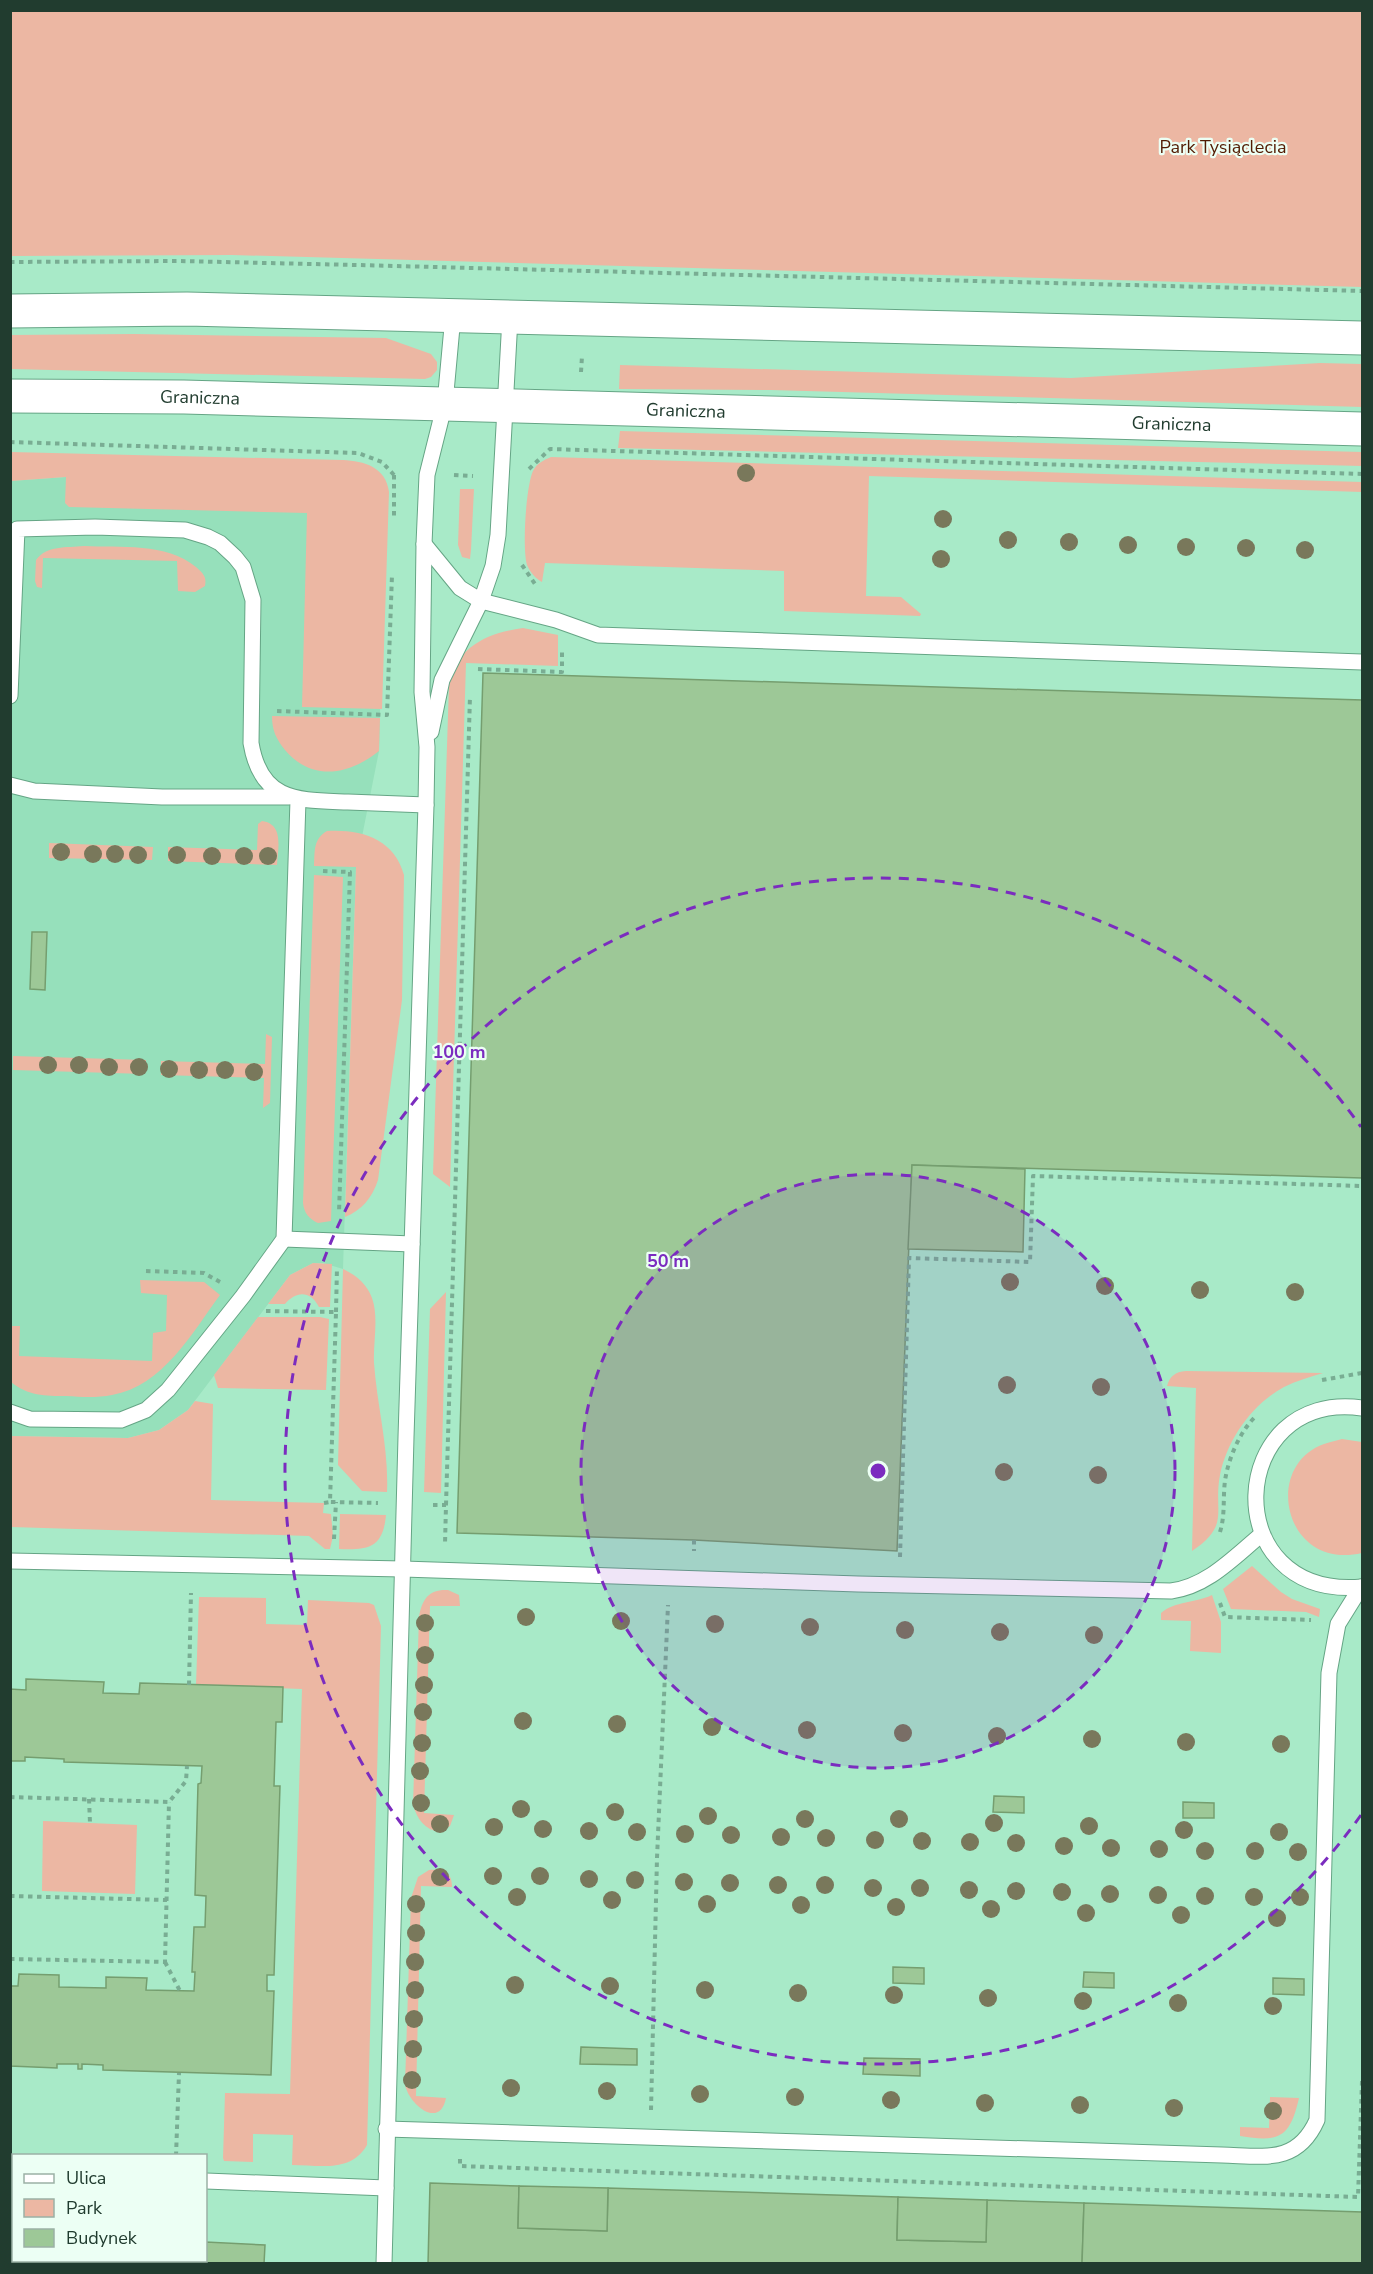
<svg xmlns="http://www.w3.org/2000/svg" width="1373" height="2274" font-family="'Nunito Sans',sans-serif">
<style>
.built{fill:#96e0bb}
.green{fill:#ecb7a3}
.building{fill:#9dc897;stroke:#759e6f;stroke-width:1.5}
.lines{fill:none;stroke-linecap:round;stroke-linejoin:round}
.lane-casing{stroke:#65a585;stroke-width:17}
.secondary-casing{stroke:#65a585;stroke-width:35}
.path{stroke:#79ad93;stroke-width:4;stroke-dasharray:4.5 4.5;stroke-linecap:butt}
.lane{stroke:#fff;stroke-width:15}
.secondary{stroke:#fff;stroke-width:33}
.tree{fill:#79785b}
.ring{fill:none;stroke:#7b2cbf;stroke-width:3;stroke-dasharray:10 8}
.labels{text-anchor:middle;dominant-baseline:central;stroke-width:4.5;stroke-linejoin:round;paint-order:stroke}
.park-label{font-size:18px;fill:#521b02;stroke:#ecfff4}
.street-label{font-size:18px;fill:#213c2f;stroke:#ecfff4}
.centre{fill:#7b2cbf;stroke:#ecfff4;stroke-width:3}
.ring-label{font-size:18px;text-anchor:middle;font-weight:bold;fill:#7b2cbf;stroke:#ecfff4;stroke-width:4.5;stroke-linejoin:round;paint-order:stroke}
</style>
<rect width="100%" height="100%" fill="#a8eac8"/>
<path class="built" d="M66,477L386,487L379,751L356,867L343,1269L323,1263H313L290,1275L188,1410L159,1430L128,1438L11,1436V481Z"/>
<g class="green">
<path d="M10,11H1362V287L232,255L11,256Z"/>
<path d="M134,334L386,338L431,354L437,362V370L431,377L425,379L11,369V335Z"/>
<path d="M1320,363L1362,364V407L771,390L619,389L620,365L1071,378Z"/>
<path d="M620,431L1362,452V466L618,448Z"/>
<path d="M11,452L343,460C364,461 386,467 389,492L382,709L302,707L307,513L69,507L65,503L66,477L11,481Z"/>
<path d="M551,457L1362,482V492L869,476L866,596L901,597L921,614L920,616L784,611V571L545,563L542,582C536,579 530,572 527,565C522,548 526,486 533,471C537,463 544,460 551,457Z"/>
<path d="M460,489H474L471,550L470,559L462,557L458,545Z"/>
<path d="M84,546C120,548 166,542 196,567C203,573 207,577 205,586L195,592L178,591L177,561L43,558L42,588L37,587L35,581L36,560C47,545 66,548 84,546Z"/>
<path d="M523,628L558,635V666L466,663L450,1187L433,1174L449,685C456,647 487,633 523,628Z"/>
<path d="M272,716L380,718L379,751C349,775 312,782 285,750C276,739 272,730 272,716Z"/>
<path d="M262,821C284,824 278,848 277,865L168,861V847L257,850L258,824Z"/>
<path d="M327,831C362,829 394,839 404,875L402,1000L378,1180C372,1198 362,1210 345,1217L356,867L314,866C315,851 313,839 327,831Z"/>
<path d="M49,843L153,847L152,860L49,858Z"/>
<path d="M314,875L343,877L331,1221L318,1223C309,1219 304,1213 303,1203Z"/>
<path d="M266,1034L272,1037L270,1103L263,1108L264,1078L161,1075V1061L265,1064Z"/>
<path d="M13,1056L146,1060L145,1074L13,1070Z"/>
<path d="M313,1263L332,1264L330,1307H319C310,1290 296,1291 285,1304H268L290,1275Z"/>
<path d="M343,1269C356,1275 367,1284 372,1298C379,1318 373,1342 374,1363C377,1406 389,1448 387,1492L362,1491L338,1465Z"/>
<path d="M140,1280L204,1282L220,1295C192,1333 163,1386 112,1395C97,1398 82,1397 66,1396C45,1396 28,1396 11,1382V1326H20L19,1356L152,1361L153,1333L166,1331L167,1295L141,1293Z"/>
<path d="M446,1292L441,1493L424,1492L430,1309Z"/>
<path d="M258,1317H320L329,1319L326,1390L218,1388L214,1375Z"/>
<path d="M1186,1371L1323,1373C1310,1377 1296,1381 1284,1387C1252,1404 1227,1440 1220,1475C1213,1512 1231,1525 1192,1551L1196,1388L1167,1386C1170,1376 1175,1372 1186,1371Z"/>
<path d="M195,1401L213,1404L211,1500L324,1503L323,1513L331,1514L333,1536L330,1549H325L309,1536L11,1527V1436L128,1438L159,1430L188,1410Z"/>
<path d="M1342,1439L1362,1442V1553C1284,1571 1262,1466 1324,1444C1329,1442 1336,1441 1342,1439Z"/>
<path d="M340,1514L386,1515C383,1549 367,1550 339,1549Z"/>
<path d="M1252,1566L1281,1592L1292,1599L1320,1609L1319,1617L1306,1612L1231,1609L1223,1589Z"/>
<path d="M448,1590L459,1595L460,1606H430L424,1813L454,1815L450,1826L440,1832C425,1830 417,1819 413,1805L419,1617C422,1599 429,1589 448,1590Z"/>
<path d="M1212,1595L1221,1622V1653L1190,1651L1191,1621L1161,1620V1613C1175,1601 1196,1603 1212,1595Z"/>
<path d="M199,1597L266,1598V1624L307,1625L308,1600L369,1603L374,1605L381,1626L367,2145C351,2173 320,2165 292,2165L293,2135L253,2134V2162L224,2161L223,2158L225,2093L290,2094L302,1689L196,1685Z"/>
<path d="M43,1821L137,1825L135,1894L42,1891Z"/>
<path d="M429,1870C443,1869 452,1871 452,1887L421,1886L416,2096L446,2098C440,2129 410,2106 405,2085L411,1898L418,1877Z"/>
<path d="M1270,2097L1299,2098C1290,2137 1280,2143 1240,2136V2127L1269,2128Z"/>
</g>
<g class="building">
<path d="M483,673L1362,700V1178L912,1165L897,1551L694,1540L457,1533Z"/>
<path d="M32,932H47L45,990L30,989Z"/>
<path d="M912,1165L1025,1169L1023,1252L908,1249Z"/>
<path d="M26,1679L104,1682L103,1693L139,1694L140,1683L283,1687L282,1722H276L274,1786H280L274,1975H267V1991H274L271,2075L103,2070V2065L82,2064V2069H78V2064H57V2068L10,2066V1986H18L19,1974L59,1975V1987L106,1988V1977L147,1978L146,1990L194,1991L195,1972H192L194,1927H205L206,1896L195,1895L198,1784L201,1783L202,1766L64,1762V1759L25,1757V1761H10V1689L26,1690Z"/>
<path d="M994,1796L1024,1797V1813L993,1812Z"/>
<path d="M1183,1802L1214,1803V1818H1183Z"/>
<path d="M893,1967L924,1968V1984L893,1983Z"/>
<path d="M1084,1972L1114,1973V1988L1083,1987Z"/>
<path d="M1273,1978L1304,1979V1995L1273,1994Z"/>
<path d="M581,2047L637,2049V2065L580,2064Z"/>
<path d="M864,2058L920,2059V2076L863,2074Z"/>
<path d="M430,2183L519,2186L518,2228L607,2231L608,2188L898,2197L897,2240L986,2242L987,2200L1084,2203L1082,2264H428Z"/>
<path d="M519,2186L608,2188L607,2231L518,2228Z"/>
<path d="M898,2197L987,2200L986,2242L897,2240Z"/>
<path d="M1084,2203L1362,2212V2264H1082Z"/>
<path d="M10,2236H14V2260H206V2242L265,2245L264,2264H10Z"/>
</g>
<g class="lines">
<g class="lane-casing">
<g id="lane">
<path d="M424,544L460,588L481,601L556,620L598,635L1362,662"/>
<path d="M10,696L17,529L95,527L185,530L208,537L220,543L235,557L243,567L253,600L251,743C261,803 299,800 348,802C374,803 400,804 426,805"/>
<path d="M431,732L442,680L481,601L493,566L498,535L510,318"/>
<path d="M10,785L34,791L162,797H289"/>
<path d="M284,1239L412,1244"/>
<path d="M1362,1408C1226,1389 1215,1600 1362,1587"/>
<path d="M10,1412L30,1419L121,1420L146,1410L168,1390L243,1296L284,1239L298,800"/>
<path d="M10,1561L403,1569L858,1584L1171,1591C1208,1586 1234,1557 1262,1534"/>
<path d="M386,2129L1222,2155C1263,2156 1297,2165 1317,2120L1329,1673L1338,1624L1361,1587"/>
<path d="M10,2172H14"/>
<path d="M206,2181L386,2188"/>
<path d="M384,2264L406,1437L426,805L427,747L422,692L424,544L427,475L445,403L453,316"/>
</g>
</g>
<g class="secondary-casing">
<g id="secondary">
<path d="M10,311L187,309L1362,338"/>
<path id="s1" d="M10,396L184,397L1362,429"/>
</g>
</g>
<g class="path">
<path d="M10,262L178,261L357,265L1362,291"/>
<path d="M581,372L582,356"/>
<path d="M10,442L358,453L382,462L394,475H398"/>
<path d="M529,469L550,449L1362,474"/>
<path d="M394,475V519"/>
<path d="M454,475L473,476"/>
<path d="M522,565L535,584"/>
<path d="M478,669L562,672V652"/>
<path d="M277,711L387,715L392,575"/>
<path d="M323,871L350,872L339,1213"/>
<path d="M146,1271L204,1273L220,1282"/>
<path d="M266,1311L336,1312L330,1502L378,1503"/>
<path d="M336,1312L337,1267"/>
<path d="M1322,1380L1362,1373"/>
<path d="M324,1503L330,1502"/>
<path d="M433,1505H446L445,1544"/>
<path d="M446,1505L470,696"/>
<path d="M1220,1532C1226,1513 1222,1494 1226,1475C1230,1455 1241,1430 1256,1416"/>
<path d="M334,1539L336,1502"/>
<path d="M694,1540V1551"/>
<path d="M900,1557L909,1258L1030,1262L1033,1176L1362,1186"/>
<path d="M1220,1603L1225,1617L1311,1620"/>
<path d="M189,1685L191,1593"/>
<path d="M10,1797L169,1802L186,1781L187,1766"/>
<path d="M89,1799L90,1823"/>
<path d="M10,1896L167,1900"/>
<path d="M10,1959L165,1962L169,1802"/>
<path d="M165,1962L180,1991"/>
<path d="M651,2110L657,1858L668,1605"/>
<path d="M176,2156L179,2073"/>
<path d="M460,2159V2166L1358,2197L1362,2081"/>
</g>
<use href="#lane" class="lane"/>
<use href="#secondary" class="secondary"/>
</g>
<g class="tree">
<circle cx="746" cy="473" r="9"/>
<circle cx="943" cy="519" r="9"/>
<circle cx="1008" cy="540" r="9"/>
<circle cx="1069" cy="542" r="9"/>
<circle cx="1128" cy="545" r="9"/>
<circle cx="1186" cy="547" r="9"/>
<circle cx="1246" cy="548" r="9"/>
<circle cx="1305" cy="550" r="9"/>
<circle cx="941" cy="559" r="9"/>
<circle cx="61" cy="852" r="9"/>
<circle cx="93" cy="854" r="9"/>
<circle cx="115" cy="854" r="9"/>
<circle cx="138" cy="855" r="9"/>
<circle cx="177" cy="855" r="9"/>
<circle cx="212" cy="856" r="9"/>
<circle cx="244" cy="856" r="9"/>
<circle cx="268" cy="856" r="9"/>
<circle cx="48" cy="1065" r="9"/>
<circle cx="79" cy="1065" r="9"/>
<circle cx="109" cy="1067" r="9"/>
<circle cx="139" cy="1067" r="9"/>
<circle cx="169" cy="1069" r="9"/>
<circle cx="199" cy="1070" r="9"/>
<circle cx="225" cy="1070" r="9"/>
<circle cx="254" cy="1072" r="9"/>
<circle cx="1010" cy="1282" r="9"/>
<circle cx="1105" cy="1286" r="9"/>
<circle cx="1200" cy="1290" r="9"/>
<circle cx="1295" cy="1292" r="9"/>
<circle cx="1007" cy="1385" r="9"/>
<circle cx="1101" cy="1387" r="9"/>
<circle cx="1004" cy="1472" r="9"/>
<circle cx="1098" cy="1475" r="9"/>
<circle cx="526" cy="1617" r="9"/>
<circle cx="621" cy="1621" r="9"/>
<circle cx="425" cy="1623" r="9"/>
<circle cx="715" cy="1624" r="9"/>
<circle cx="810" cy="1627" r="9"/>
<circle cx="905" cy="1630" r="9"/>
<circle cx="1000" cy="1632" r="9"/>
<circle cx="1094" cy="1635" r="9"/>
<circle cx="425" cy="1655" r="9"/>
<circle cx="424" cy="1685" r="9"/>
<circle cx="423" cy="1712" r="9"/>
<circle cx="523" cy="1721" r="9"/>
<circle cx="617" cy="1724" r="9"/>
<circle cx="712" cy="1727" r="9"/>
<circle cx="807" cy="1730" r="9"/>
<circle cx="903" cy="1733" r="9"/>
<circle cx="997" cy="1736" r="9"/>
<circle cx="1092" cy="1739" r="9"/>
<circle cx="1186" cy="1742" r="9"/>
<circle cx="422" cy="1743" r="9"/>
<circle cx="1281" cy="1744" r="9"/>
<circle cx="420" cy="1771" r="9"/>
<circle cx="421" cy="1803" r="9"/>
<circle cx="521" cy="1809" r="9"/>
<circle cx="615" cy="1812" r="9"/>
<circle cx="708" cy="1816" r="9"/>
<circle cx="805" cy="1819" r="9"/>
<circle cx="899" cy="1819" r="9"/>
<circle cx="994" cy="1823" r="9"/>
<circle cx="440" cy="1824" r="9"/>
<circle cx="1089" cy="1826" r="9"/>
<circle cx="494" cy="1827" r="9"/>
<circle cx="543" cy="1829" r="9"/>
<circle cx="1184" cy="1830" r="9"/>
<circle cx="589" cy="1831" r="9"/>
<circle cx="637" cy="1832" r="9"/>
<circle cx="1279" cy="1832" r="9"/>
<circle cx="685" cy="1834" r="9"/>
<circle cx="731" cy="1835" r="9"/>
<circle cx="781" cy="1837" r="9"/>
<circle cx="826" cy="1838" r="9"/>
<circle cx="875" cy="1840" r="9"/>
<circle cx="922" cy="1841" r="9"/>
<circle cx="970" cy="1842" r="9"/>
<circle cx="1016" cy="1843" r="9"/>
<circle cx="1064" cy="1846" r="9"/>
<circle cx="1111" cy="1848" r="9"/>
<circle cx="1159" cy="1849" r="9"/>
<circle cx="1205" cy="1851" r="9"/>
<circle cx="1255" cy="1851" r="9"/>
<circle cx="1298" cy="1852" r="9"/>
<circle cx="493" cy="1876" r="9"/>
<circle cx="540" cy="1876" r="9"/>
<circle cx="440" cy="1877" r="9"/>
<circle cx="589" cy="1879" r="9"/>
<circle cx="635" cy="1880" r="9"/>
<circle cx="684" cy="1882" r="9"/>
<circle cx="730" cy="1883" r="9"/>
<circle cx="778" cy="1885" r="9"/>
<circle cx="825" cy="1885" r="9"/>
<circle cx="873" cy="1888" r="9"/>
<circle cx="920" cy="1888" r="9"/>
<circle cx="969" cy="1890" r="9"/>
<circle cx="1016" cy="1891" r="9"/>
<circle cx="1062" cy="1892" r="9"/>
<circle cx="1110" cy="1894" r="9"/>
<circle cx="1158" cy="1895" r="9"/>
<circle cx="1205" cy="1896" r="9"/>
<circle cx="517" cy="1897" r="9"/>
<circle cx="1254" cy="1897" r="9"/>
<circle cx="1300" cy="1897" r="9"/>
<circle cx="612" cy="1900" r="9"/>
<circle cx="416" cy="1904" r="9"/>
<circle cx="707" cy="1904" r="9"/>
<circle cx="801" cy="1905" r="9"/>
<circle cx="896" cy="1907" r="9"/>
<circle cx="991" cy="1909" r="9"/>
<circle cx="1086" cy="1913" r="9"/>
<circle cx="1181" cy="1915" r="9"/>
<circle cx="1277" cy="1918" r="9"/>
<circle cx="416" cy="1933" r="9"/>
<circle cx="415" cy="1962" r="9"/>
<circle cx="515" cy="1985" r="9"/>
<circle cx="610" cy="1986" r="9"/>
<circle cx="415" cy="1990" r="9"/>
<circle cx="705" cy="1990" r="9"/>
<circle cx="798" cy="1993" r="9"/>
<circle cx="894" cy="1995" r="9"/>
<circle cx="988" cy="1998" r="9"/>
<circle cx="1083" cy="2001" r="9"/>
<circle cx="1178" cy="2003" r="9"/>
<circle cx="1273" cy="2006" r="9"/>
<circle cx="414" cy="2019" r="9"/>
<circle cx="413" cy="2049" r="9"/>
<circle cx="412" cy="2080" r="9"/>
<circle cx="511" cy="2088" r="9"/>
<circle cx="607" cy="2091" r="9"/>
<circle cx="700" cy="2094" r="9"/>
<circle cx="795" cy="2097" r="9"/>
<circle cx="891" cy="2100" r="9"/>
<circle cx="985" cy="2103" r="9"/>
<circle cx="1080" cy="2105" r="9"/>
<circle cx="1174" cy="2108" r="9"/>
<circle cx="1273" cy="2111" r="9"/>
</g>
<circle cx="878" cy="1471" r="297" fill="#7b2cbf" fill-opacity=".12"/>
<g class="ring">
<circle cx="878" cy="1471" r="297"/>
<path d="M1361 1815A593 593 0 1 1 1361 1127"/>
</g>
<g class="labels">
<g class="park-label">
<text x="1223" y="147">Park Tysiąclecia</text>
</g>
<g class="street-label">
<text stroke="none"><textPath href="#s1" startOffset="190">Graniczna</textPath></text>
<text stroke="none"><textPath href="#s1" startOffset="676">Graniczna</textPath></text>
<text stroke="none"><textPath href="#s1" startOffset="1162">Graniczna</textPath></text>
</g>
</g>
<circle cx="878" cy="1471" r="9" class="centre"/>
<g class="ring-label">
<text x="459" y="1058">100 m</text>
<text x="668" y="1267">50 m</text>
</g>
<rect width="1373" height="2274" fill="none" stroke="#213c2f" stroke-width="24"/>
<rect x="12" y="2154" width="195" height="108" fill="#ecfff4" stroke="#9bb1a5" stroke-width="1.5"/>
<rect x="24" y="2174" width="30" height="9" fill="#ffffff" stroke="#9bb1a5" stroke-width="1.5"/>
<text x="66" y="2184" font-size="18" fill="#213c2f">Ulica</text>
<rect x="24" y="2199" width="30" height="18" fill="#ecb7a3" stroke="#9bb1a5" stroke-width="1.5"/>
<text x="66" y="2214" font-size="18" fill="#213c2f">Park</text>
<rect x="24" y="2229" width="30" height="18" fill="#9dc897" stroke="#9bb1a5" stroke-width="1.5"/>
<text x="66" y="2244" font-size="18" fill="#213c2f">Budynek</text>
</svg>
